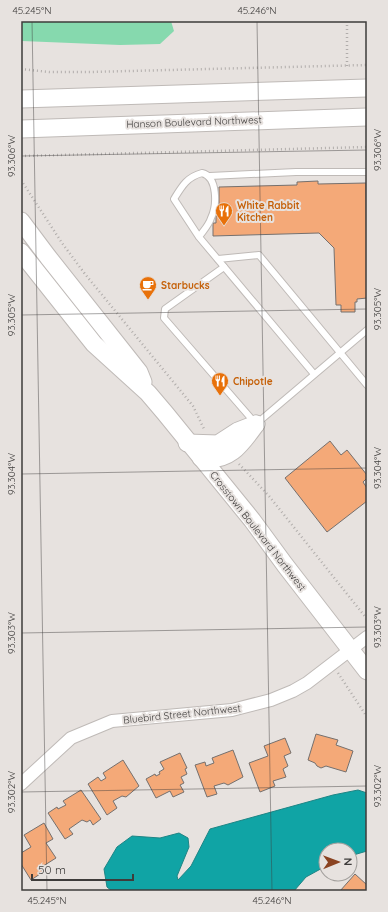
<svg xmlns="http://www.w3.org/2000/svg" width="388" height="912" font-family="Quicksand,sans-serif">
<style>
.green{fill:#86d9ae}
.water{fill:#10a4a5;stroke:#1e8585}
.building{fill:#f4a978;stroke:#75706e}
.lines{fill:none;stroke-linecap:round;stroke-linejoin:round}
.lane-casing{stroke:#bfbab7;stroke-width:8}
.street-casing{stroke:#bfbab7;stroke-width:14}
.secondary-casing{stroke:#bfbab7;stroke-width:19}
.path{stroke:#b1adab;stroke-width:2.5;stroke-dasharray:1 3;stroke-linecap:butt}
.lane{stroke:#fff;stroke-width:6}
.street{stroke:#fff;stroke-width:12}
.secondary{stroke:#fff;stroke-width:17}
.ticks{fill:none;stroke:#3e3c3b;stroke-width:1;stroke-opacity:0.45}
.labels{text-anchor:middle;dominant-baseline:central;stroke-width:4;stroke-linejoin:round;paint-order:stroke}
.street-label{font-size:10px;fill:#3e3c3b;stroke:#e7e2df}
.food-label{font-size:10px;font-weight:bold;fill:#c56008;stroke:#e7e2df;text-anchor:start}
.neatline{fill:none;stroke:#3e3c3b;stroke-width:1.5}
.ticks-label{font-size:10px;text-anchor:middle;fill:#3e3c3b}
</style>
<rect width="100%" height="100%" fill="#e7e2df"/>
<path class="green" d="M21,21H171L174,31L160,44L120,45L22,41Z"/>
<path class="water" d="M358,790L367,793V851L350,856V850H326V866L306,877L294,891H112L107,887L104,869L117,847L132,836L160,838L179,833L188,838L189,847L177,876L178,880L191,866L210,829L333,795Z"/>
<g class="building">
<path d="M318,181V184L366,183L367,298L357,299V302H355V312H341V305H336L334,248L319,233L213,236V223H216V216L219,215V187L297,185V182Z"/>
<path d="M330,441L341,455L347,450L367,475V478L363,482L367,488V501L327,532L285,478Z"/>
<path d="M316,734L338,740L336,745L353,751L346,772L326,766L321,768L317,766L315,763L308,760Z"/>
<path d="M285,738L291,753L284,756L288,766L283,769L286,777L273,781L275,786L260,792L249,763L268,756L264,746Z"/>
<path d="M233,750L243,777L228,785L224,783L214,786L217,794L207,797L195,765L205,762L206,766L214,763L212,758Z"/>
<path d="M180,753L187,768L185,769L187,774L181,777L184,783L180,785L184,792L173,797L170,791L156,798L146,779L155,774L156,776L160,774L159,772L164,769L160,762Z"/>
<path d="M123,760L139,786L126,797L122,796L113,801L117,808L107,815L88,784L98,777L101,781L106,778L103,773Z"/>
<path d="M81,790L101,819L93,825L90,820L87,822L82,820L69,829L73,834L65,839L48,813L57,807L58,809L66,805L63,801Z"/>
<path d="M44,823L53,839L46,843L56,858L40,868L43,872L31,880L21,864V853L31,847L24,835Z"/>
<path d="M355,874L367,885V891H340Z"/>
</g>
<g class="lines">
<g class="lane-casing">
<g id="lane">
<path d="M210,176L296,172H367"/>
<path d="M199,237C203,231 209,225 211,218C217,206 218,177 202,173C187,177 182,186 174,199L199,237L314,374"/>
<path d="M218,259L259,255L367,385"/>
<path d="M224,267L165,309L164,318L256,424L367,330"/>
</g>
</g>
<g class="street-casing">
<path id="street" d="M21,784L71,738L112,721L232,710L271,700L293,691L307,683L367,637"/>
</g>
<g class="secondary-casing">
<g id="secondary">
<path d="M21,99L367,88"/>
<path d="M21,129L367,117"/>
<path d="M21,221L48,257L139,372L143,382"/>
<path d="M21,252L94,344L148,393L165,413L252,520L285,565L367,671"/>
<path d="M187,443L218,444L238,431L256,424"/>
<path d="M201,458C229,463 241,445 256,424"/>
</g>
</g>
<g class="path">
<path d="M347,21V66"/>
<path d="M21,69L49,72H90L367,65"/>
<path d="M21,156L367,147"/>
<path d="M21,180L62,243L85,274L193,406L204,429"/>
<path d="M239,464L269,496L367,619"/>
<path d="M338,673L367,717"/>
</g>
<use href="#lane" class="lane"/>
<use href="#street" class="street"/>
<use href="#secondary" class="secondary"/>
</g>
<path class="ticks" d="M32,21L47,891M257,21L272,891M21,156L367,150M21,315L367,309M21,474L367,468M21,633L367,627M21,792L367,786"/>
<defs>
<g id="restaurant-pin" transform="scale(0.9)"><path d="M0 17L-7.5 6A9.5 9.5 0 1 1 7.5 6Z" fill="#e8710a" stroke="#e7e2df"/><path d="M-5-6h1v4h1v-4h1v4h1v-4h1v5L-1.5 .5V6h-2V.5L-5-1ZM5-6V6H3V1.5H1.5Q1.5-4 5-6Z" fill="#fff"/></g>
<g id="cafe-pin" transform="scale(0.9)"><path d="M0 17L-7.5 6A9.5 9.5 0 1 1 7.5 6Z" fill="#e8710a" stroke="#e7e2df"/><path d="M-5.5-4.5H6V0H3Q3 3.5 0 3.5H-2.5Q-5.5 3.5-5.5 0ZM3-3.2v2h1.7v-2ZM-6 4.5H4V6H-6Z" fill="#fff"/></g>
</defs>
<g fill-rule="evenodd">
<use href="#restaurant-pin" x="224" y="211"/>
<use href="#cafe-pin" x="148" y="285"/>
<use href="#restaurant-pin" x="220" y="381"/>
</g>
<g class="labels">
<g class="street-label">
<text transform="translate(194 122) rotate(-2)">Hanson Boulevard Northwest</text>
<text transform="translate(258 531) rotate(52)">Crosstown Boulevard Northwest</text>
<text transform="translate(182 714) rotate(-6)">Bluebird Street Northwest</text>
</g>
<g class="food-label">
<text x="237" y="205">White Rabbit<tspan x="237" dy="12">Kitchen</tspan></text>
<text x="161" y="285">Starbucks</text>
<text x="233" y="381">Chipotle</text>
</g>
</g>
<rect width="388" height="912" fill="none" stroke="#e7e2df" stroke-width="44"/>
<g transform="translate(338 862) rotate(89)"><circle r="19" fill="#e7e2df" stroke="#a3a09d"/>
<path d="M0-3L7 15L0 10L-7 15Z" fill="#8a4321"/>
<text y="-6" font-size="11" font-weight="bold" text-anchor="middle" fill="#3e3c3b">N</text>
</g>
<path d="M32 874v6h101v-6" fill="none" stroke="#3e3c3b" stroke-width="2"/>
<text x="38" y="874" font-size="12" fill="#3e3c3b" stroke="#e7e2df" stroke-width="3" paint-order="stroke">50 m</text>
<rect x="22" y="22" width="344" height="868" class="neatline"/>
<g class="ticks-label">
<text x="32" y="14">45.245°N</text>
<text x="257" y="14">45.246°N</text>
<text transform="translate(377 150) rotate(-90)" y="4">93.306°W</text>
<text transform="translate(11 156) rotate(-90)" y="4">93.306°W</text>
<text transform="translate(377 309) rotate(-90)" y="4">93.305°W</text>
<text transform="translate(11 315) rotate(-90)" y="4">93.305°W</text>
<text transform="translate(377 468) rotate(-90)" y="4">93.304°W</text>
<text transform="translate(11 474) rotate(-90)" y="4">93.304°W</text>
<text transform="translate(377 627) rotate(-90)" y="4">93.303°W</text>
<text transform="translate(11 633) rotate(-90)" y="4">93.303°W</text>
<text transform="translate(377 786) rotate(-90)" y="4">93.302°W</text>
<text transform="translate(11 792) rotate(-90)" y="4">93.302°W</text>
<text x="47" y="904">45.245°N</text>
<text x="272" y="904">45.246°N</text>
</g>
</svg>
